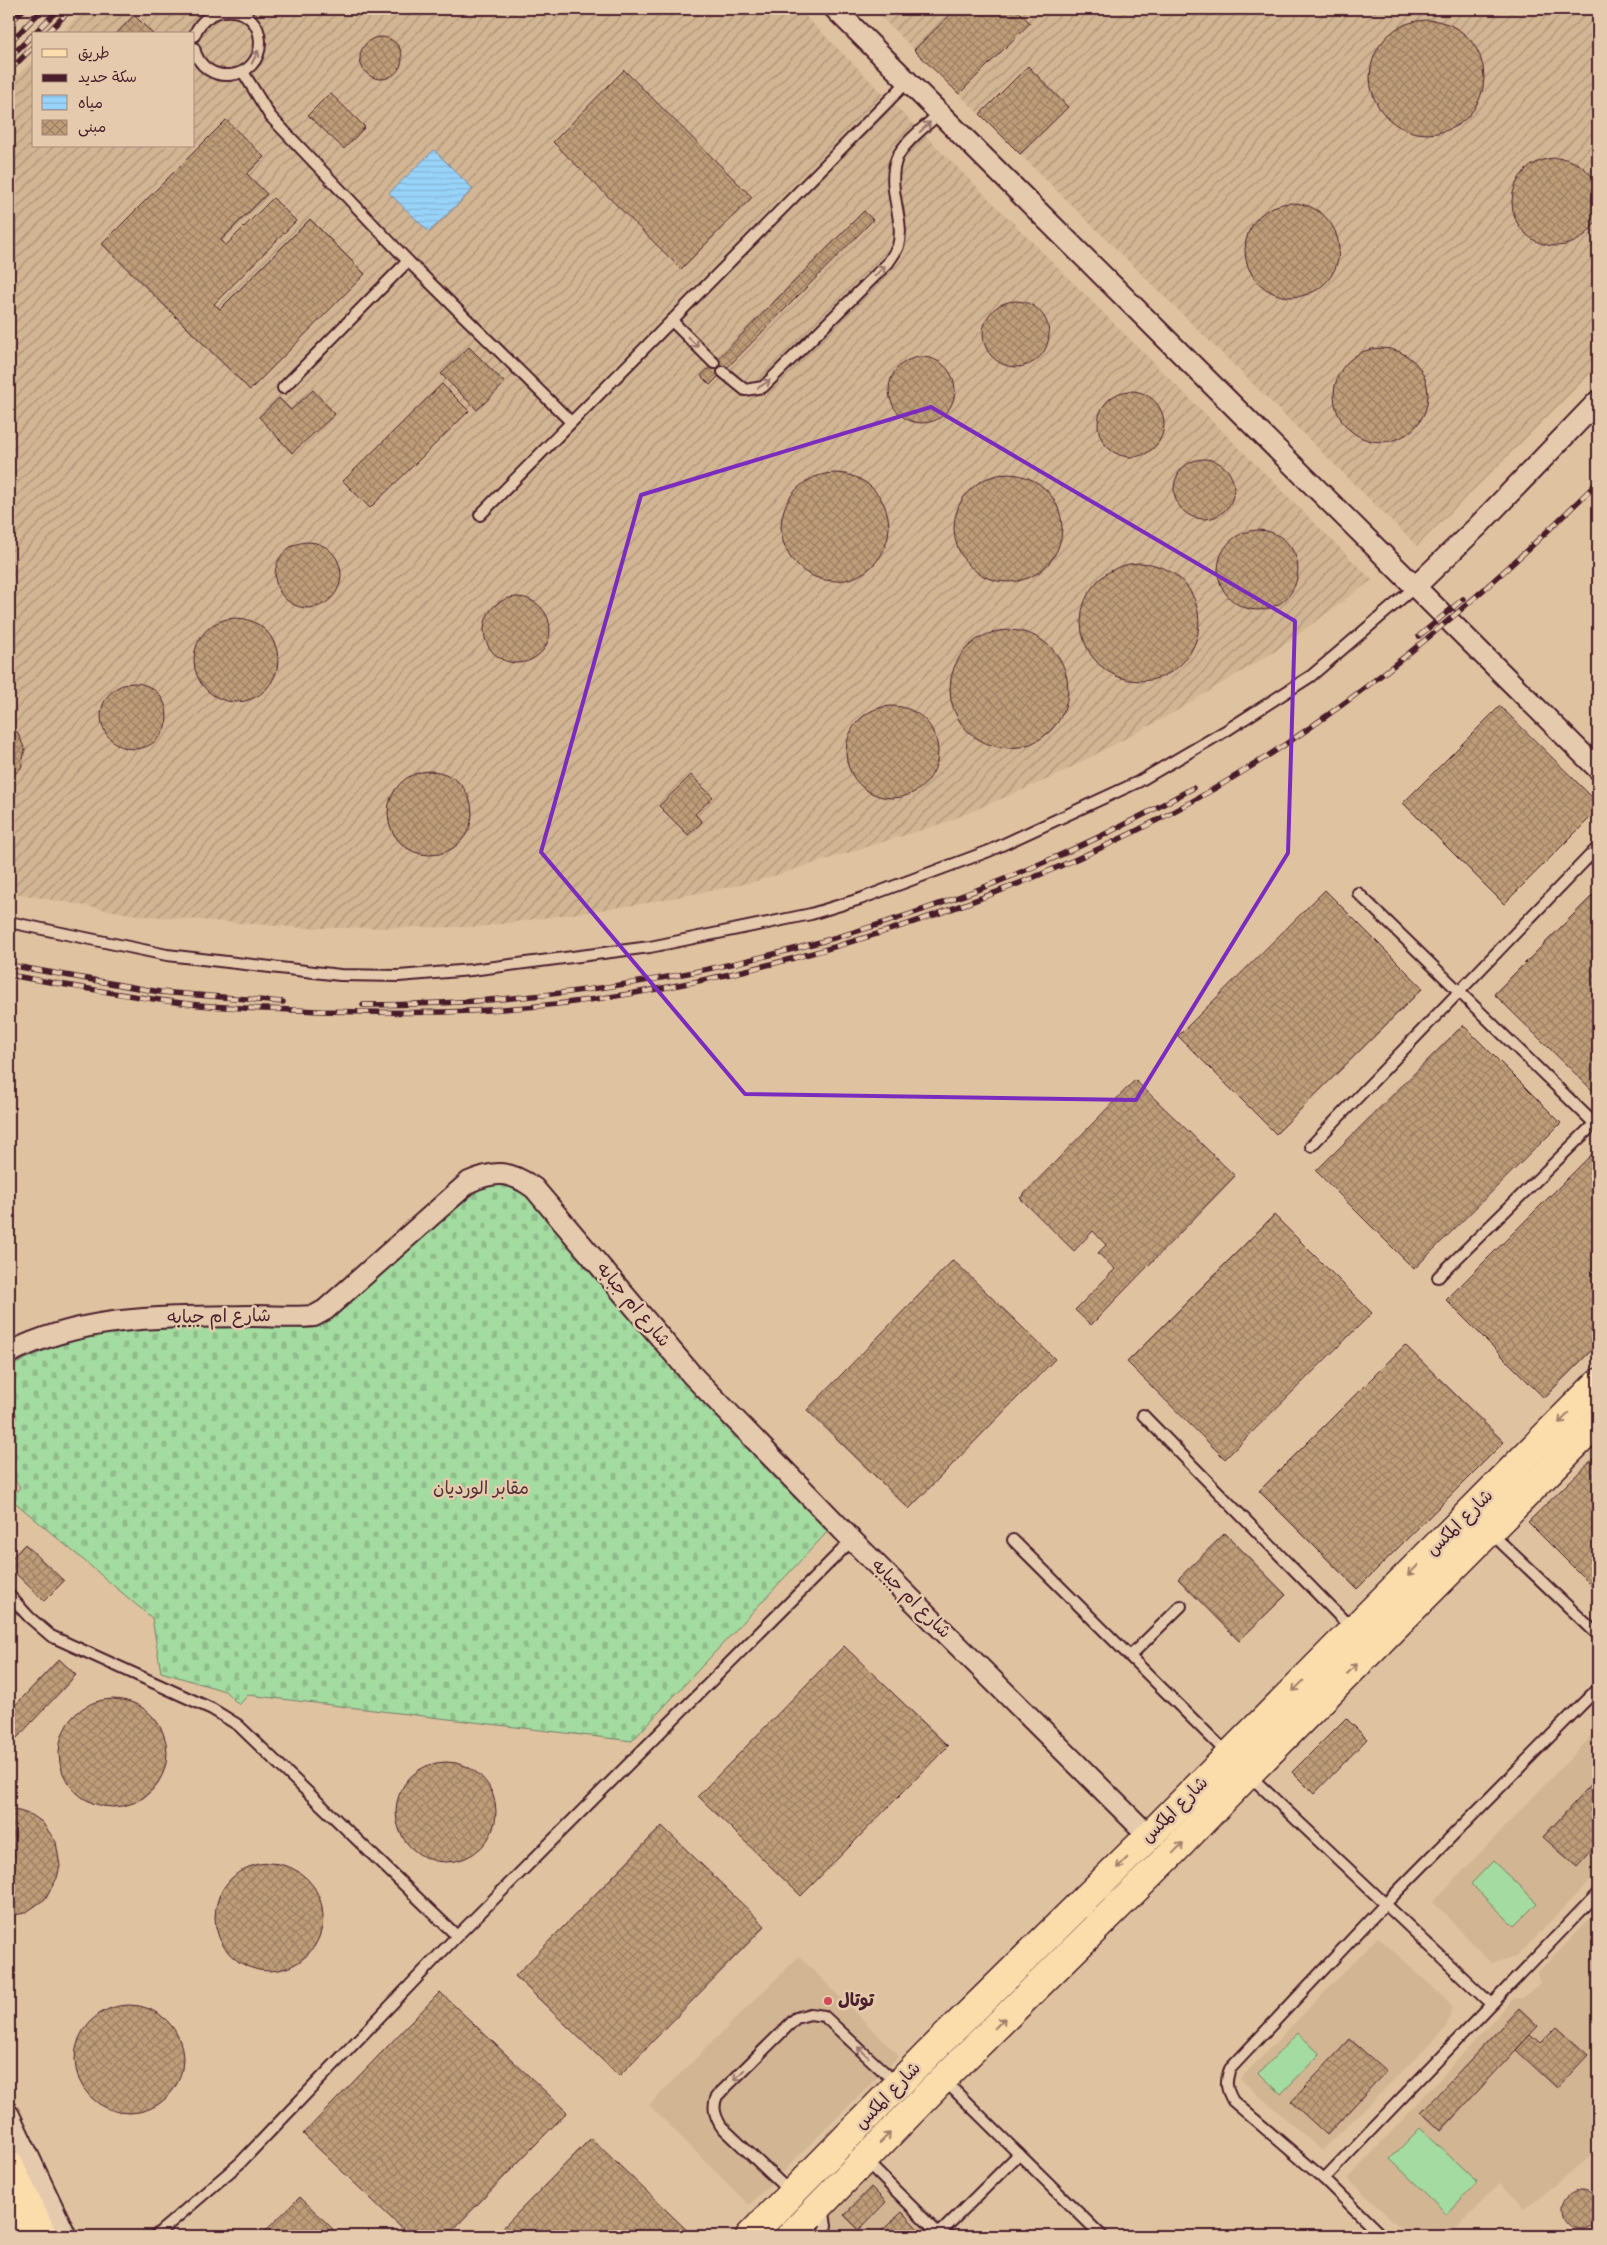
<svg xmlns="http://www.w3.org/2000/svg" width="1607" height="2245" font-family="Mynerve,'Playpen Sans Arabic',sans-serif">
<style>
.built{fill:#d2b593}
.industrial{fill:url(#industrial-furrows)}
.cemetery{fill:url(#cemetery-stones);stroke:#767d66}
.pitch{fill:#a3dba0;stroke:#767d66}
.water{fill:url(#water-rules);stroke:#798ba7}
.building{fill:url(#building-cross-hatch);stroke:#4a1f2b}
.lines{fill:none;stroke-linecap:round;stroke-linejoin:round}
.service-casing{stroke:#4a1f2b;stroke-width:14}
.minor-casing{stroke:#4a1f2b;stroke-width:24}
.primary-casing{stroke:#4a1f2b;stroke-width:31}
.motorway-casing{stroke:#4a1f2b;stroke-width:31}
.service{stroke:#e5caad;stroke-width:10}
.minor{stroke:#e5caad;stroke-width:20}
.primary{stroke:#faddab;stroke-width:28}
.motorway{stroke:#faddab;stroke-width:28}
.rail-casing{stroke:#4a1f2b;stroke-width:5.5}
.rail{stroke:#e5caad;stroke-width:4;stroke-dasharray:11;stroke-linecap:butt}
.oneway{stroke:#98746c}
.oneway2{stroke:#a27e6b}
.marked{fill:none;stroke:#7b2cbf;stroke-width:4;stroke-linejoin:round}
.poi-dot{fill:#d1495b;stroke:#e5caad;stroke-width:2}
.labels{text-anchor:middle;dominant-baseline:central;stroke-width:5;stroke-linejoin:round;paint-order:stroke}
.street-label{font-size:18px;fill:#4a1f2b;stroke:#e5caad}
.park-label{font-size:18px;fill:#533237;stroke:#e5caad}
.poi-label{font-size:18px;font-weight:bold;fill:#4a1f2b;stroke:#e5caad;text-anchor:start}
</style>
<defs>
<pattern id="industrial-furrows" width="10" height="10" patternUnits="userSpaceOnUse" patternTransform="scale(1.25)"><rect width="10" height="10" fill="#d2b593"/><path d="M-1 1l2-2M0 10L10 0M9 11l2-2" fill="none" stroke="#ac9378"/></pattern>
<pattern id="cemetery-stones" width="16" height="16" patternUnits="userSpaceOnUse" patternTransform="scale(1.25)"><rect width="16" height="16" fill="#a3dba0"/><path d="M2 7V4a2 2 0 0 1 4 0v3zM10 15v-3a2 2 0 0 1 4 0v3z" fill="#8ebc8a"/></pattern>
<pattern id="water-rules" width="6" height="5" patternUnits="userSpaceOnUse" patternTransform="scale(1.25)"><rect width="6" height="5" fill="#98d3f9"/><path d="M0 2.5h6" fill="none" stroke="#84b5d6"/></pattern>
<pattern id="building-cross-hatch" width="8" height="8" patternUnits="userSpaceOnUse" patternTransform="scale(1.25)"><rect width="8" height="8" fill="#be9d78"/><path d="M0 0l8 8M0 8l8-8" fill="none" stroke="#9c7f63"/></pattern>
</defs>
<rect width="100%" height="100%" fill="#dfc3a1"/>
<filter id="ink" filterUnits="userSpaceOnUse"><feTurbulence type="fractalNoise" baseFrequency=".02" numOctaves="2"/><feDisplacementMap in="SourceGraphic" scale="10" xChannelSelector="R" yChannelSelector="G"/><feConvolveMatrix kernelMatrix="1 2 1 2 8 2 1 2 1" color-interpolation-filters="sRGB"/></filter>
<g filter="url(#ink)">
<g class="built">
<path d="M1598,1729V1872L1516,1957L1491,1963L1433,1902Z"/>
<path d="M1598,1910V2151L1525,2208L1500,2183L1449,2236H1409L1348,2179L1514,1998H1523L1540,1983L1538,1972Z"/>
<path d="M1378,1937L1453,2006L1445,2029L1322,2151L1240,2079Z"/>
<path d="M799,1956L899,2056L749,2205L649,2105Z"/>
<path d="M868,2172L929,2233L926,2236H803Z"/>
</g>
<g class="industrial">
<path d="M85,9H798L1372,580L1277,650L1173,713L1055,776L944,823L750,883L641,904L479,927L305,928L135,915L9,892V84L34,59V146H194V34H60Z"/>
<path d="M873,9H1598V366L1417,546Z"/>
</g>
<path class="cemetery" d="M500,1181L515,1185L527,1196L830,1529L632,1741L248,1695L239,1705L225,1691L161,1672L152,1618L11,1499L20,1487L9,1473V1368C100,1315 214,1324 315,1326L480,1189Z"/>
<g class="pitch">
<path d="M1493,1861L1537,1903L1514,1926L1471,1884Z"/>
<path d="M1298,2033L1320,2054L1281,2094L1259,2073Z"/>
<path d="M1420,2128L1477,2182L1447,2214L1390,2159Z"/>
</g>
<path class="water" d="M434,150L473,189L429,232L389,193Z"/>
<g class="building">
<path d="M956,9H1016L1030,23L959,94L914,50Z"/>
<path d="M134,15L153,34H116Z"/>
<circle cx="1427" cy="77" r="57"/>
<circle cx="381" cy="58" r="21"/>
<path d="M1028,66L1068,107L1020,154L980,114Z"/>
<path d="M624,70L752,197L681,269L553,142Z"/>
<path d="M330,93L365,127L344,149L308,115Z"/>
<path d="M226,120L264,157L247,174L267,194L221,240L226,245L273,198L296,221L214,304L220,309L310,219L365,274L250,390L102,244Z"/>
<circle cx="1556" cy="202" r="44"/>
<circle cx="1292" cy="250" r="47"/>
<path d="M864,211L873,220L710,385L701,376Z"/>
<circle cx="1016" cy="334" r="33"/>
<path d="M469,347L505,383L477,410L441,374Z"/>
<circle cx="1381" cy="395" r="47"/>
<circle cx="922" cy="390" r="33"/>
<path d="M442,384L469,411L370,508L343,481Z"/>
<path d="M313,390L335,414L292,453L259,417L279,398L291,410Z"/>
<circle cx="1131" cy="424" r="33"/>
<circle cx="1204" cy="489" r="30"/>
<circle cx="835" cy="527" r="54"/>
<circle cx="1008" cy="528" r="54"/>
<circle cx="1258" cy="570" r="40"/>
<circle cx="308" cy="575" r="33"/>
<circle cx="1140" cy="622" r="59"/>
<circle cx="517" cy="630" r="33"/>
<circle cx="236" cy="660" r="42"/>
<circle cx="1009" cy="689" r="59"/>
<circle cx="134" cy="716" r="33"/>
<circle cx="892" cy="752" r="46"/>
<path d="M1500,706L1598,803V810L1504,904L1403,803Z"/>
<path d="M9,724L18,733L25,750L21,768L9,780Z"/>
<circle cx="430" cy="813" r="42"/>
<path d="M691,775L713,797L695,814L702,822L688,835L659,806Z"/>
<path d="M1325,890L1423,988L1276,1134L1178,1036Z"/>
<path d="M1598,890V1086L1593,1091L1494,994Z"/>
<path d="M1463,1025L1561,1123L1414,1269L1316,1171Z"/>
<path d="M1135,1080L1235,1176L1091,1325L1075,1310L1115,1269L1098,1253L1106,1245L1093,1231L1074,1251L1020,1198Z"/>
<path d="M1592,1154L1598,1160V1344L1544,1398L1446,1300Z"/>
<path d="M1274,1215L1372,1313L1225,1459L1127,1362Z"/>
<path d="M953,1260L1055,1359L909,1509L807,1410Z"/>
<path d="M1405,1345L1504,1442L1357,1589L1259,1491Z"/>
<path d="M1598,1454V1592L1528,1522Z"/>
<path d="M1225,1533L1286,1595L1239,1641L1178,1579Z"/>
<path d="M25,1544L64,1581L44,1601L9,1567V1561Z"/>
<path d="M844,1646L948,1746L801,1896L698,1796Z"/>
<path d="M59,1659L76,1675L17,1738L9,1731V1712Z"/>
<circle cx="113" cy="1753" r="54"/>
<path d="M1346,1718L1367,1739L1314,1794L1292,1772Z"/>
<circle cx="446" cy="1812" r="50"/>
<path d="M1598,1777V1844L1577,1867L1543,1837Z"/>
<path d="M9,1808L32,1815L42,1822L56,1842L60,1866L57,1878L45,1899L25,1913L9,1916Z"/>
<path d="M662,1826L765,1926L619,2076L515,1976Z"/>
<circle cx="269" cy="1917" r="54"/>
<path d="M440,1992L567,2112L447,2236H410L303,2134Z"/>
<circle cx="129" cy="2059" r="54"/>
<path d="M1519,2008L1538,2026L1441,2131L1421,2112Z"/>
<path d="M1557,2027L1588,2055L1557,2088L1516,2050L1530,2035L1540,2044Z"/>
<path d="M1350,2039L1386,2071L1327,2135L1291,2102Z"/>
<path d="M591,2138L693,2236H495Z"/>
<path d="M871,2187L886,2202L859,2230L844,2215Z"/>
<circle cx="1581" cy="2210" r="19"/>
<path d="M300,2197L340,2236H260Z"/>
<path d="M902,2212L919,2230L911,2236H876Z"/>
</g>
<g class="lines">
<g class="service-casing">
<g id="service">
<path d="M194,36C207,0 258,3 260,41C261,82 203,88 194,48"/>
<path d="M243,72L270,116L408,261L283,388"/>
<path d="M408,261L571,422"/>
<path d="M672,321L714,363"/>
<path d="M723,372L745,390L763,387L888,263C891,258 896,252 898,246C906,220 885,187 897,158C903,143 928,124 940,113"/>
<path d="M480,515L908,81"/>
<path d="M1358,893L1598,1127"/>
<path d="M9,922L167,955L340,975L399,976L471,970L650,947L811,914L860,899L989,851L1138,782L1227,730L1311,676L1415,587"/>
<path d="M1311,1146L1598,847"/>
<path d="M1438,1277L1598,1120"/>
<path d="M1143,1415L1352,1629"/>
<path d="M1490,1532L1598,1635"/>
<path d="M1013,1540L1228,1754"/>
<path d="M9,1595L29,1617L51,1636L212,1709L238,1725L457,1936"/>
<path d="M1130,1656L1181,1606"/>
<path d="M1249,1775L1491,2004"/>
<path d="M944,2080L1102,2236"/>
<path d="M866,2161L941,2236"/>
<path d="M1324,2179L1598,1893"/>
<path d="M790,2192L721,2126C715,2116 712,2107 717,2096L796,2018L810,2014L824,2016L897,2084"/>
<path d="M823,2208L826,2225L824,2236"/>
<path d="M155,2236L240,2163L457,1936L852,1540"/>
<path d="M937,2236L1019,2154"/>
<path d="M1382,2236L1324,2179L1233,2101C1226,2089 1225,2082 1230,2069L1384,1905L1598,1688"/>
</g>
</g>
<g class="minor-casing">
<g id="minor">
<path d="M835,9L1598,769"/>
<path d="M1415,587L1478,526L1598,401"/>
<path d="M9,1353C85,1314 169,1317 252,1316C273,1316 294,1318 314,1316L325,1310L469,1182C496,1170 510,1171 534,1188L692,1375L852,1540L1149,1836"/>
<path d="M9,2115L66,2236"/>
</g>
</g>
<g class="primary-casing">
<g id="primary">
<path d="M750,2236L927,2055L1149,1836L1598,1383"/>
<path d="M790,2236L943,2079L1166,1859L1248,1774L1598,1422"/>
</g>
</g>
<g class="motorway-casing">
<g id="motorway">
<path d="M9,2165L43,2236"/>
<path d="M9,2222L16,2236"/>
</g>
</g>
<use href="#service" class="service"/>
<use href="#minor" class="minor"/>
<use href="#primary" class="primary"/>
<use href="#motorway" class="motorway"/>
<g class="rail-casing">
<g id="rail">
<path d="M9,24L24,9"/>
<path d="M46,34L71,9"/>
<path d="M9,43L43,9"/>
<path d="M9,58L59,9"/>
<path d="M9,71L34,46"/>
<path d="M1419,636L1463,599"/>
<path d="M9,965L160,992L283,1002"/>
<path d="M9,975C72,986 135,998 199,1005C239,1009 280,1009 321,1011C370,1012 420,1014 470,1011C621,1004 770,970 914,922C1030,883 1143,834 1247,769C1376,689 1490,589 1598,482"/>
<path d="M363,1005C653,1004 941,930 1193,788"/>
</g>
</g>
<use href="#rail" class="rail"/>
</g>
<defs><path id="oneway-shaft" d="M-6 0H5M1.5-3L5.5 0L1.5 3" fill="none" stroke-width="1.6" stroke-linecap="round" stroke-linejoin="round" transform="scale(1.25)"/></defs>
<g class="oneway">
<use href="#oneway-shaft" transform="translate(255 57) rotate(-63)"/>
<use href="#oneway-shaft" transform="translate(925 127) rotate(-44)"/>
<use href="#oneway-shaft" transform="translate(880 271) rotate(-45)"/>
<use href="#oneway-shaft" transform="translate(693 342) rotate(44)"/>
<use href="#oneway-shaft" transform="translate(764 384) rotate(-33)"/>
<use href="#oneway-shaft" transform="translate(863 2052) rotate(-137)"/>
<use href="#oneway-shaft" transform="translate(739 2075) rotate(135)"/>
</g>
<g class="oneway2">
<use href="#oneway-shaft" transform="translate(1564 1418) rotate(135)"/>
<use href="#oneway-shaft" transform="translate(1413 1570) rotate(135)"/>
<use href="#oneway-shaft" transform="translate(1352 1669) rotate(-45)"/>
<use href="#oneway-shaft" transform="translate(1298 1686) rotate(135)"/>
<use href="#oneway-shaft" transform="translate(1178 1848) rotate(-46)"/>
<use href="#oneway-shaft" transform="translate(1122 1863) rotate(135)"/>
<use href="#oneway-shaft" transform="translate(1000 2023) rotate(-45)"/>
<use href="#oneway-shaft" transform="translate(885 2138) rotate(-45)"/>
</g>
</g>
<path class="marked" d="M931,407L1295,621L1288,853L1136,1100L745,1094L541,852L641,495Z"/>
<circle class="poi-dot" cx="828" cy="2001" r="5"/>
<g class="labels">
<g class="street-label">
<text transform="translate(633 1305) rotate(50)">شارع ام جبابه</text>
<text transform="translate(219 1317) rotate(-1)">شارع ام جبابه</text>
<text transform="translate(1460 1523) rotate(-45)">شارع المكس</text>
<text transform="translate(911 1599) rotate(45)">شارع ام جبابه</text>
<text transform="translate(1175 1810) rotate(-45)">شارع المكس</text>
<text transform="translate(888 2096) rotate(-46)">شارع المكس</text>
</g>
<g class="park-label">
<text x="481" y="1489">مقابر الورديان</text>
</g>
<g class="poi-label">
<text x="838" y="2001">توتال</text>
</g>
</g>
<rect width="1607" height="2245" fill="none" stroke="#e5caad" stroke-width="30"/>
<rect x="15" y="15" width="1577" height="2215" fill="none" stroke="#4a1f2b" stroke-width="2" filter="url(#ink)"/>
<rect x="32" y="32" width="162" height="115" fill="#e5caad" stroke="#a78679"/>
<rect x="42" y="49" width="25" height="8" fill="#faddab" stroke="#a78679"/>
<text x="78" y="58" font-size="15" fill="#4a1f2b">طريق</text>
<rect x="42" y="74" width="25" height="8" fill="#4a1f2b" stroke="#a78679"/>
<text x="78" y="82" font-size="15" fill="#4a1f2b">سكة حديد</text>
<rect x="42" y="95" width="25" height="15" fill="url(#water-rules)" stroke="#a78679"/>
<text x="78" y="108" font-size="15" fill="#4a1f2b">مياه</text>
<rect x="42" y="120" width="25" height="15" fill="url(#building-cross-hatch)" stroke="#a78679"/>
<text x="78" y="132" font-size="15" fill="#4a1f2b">مبنى</text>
</svg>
